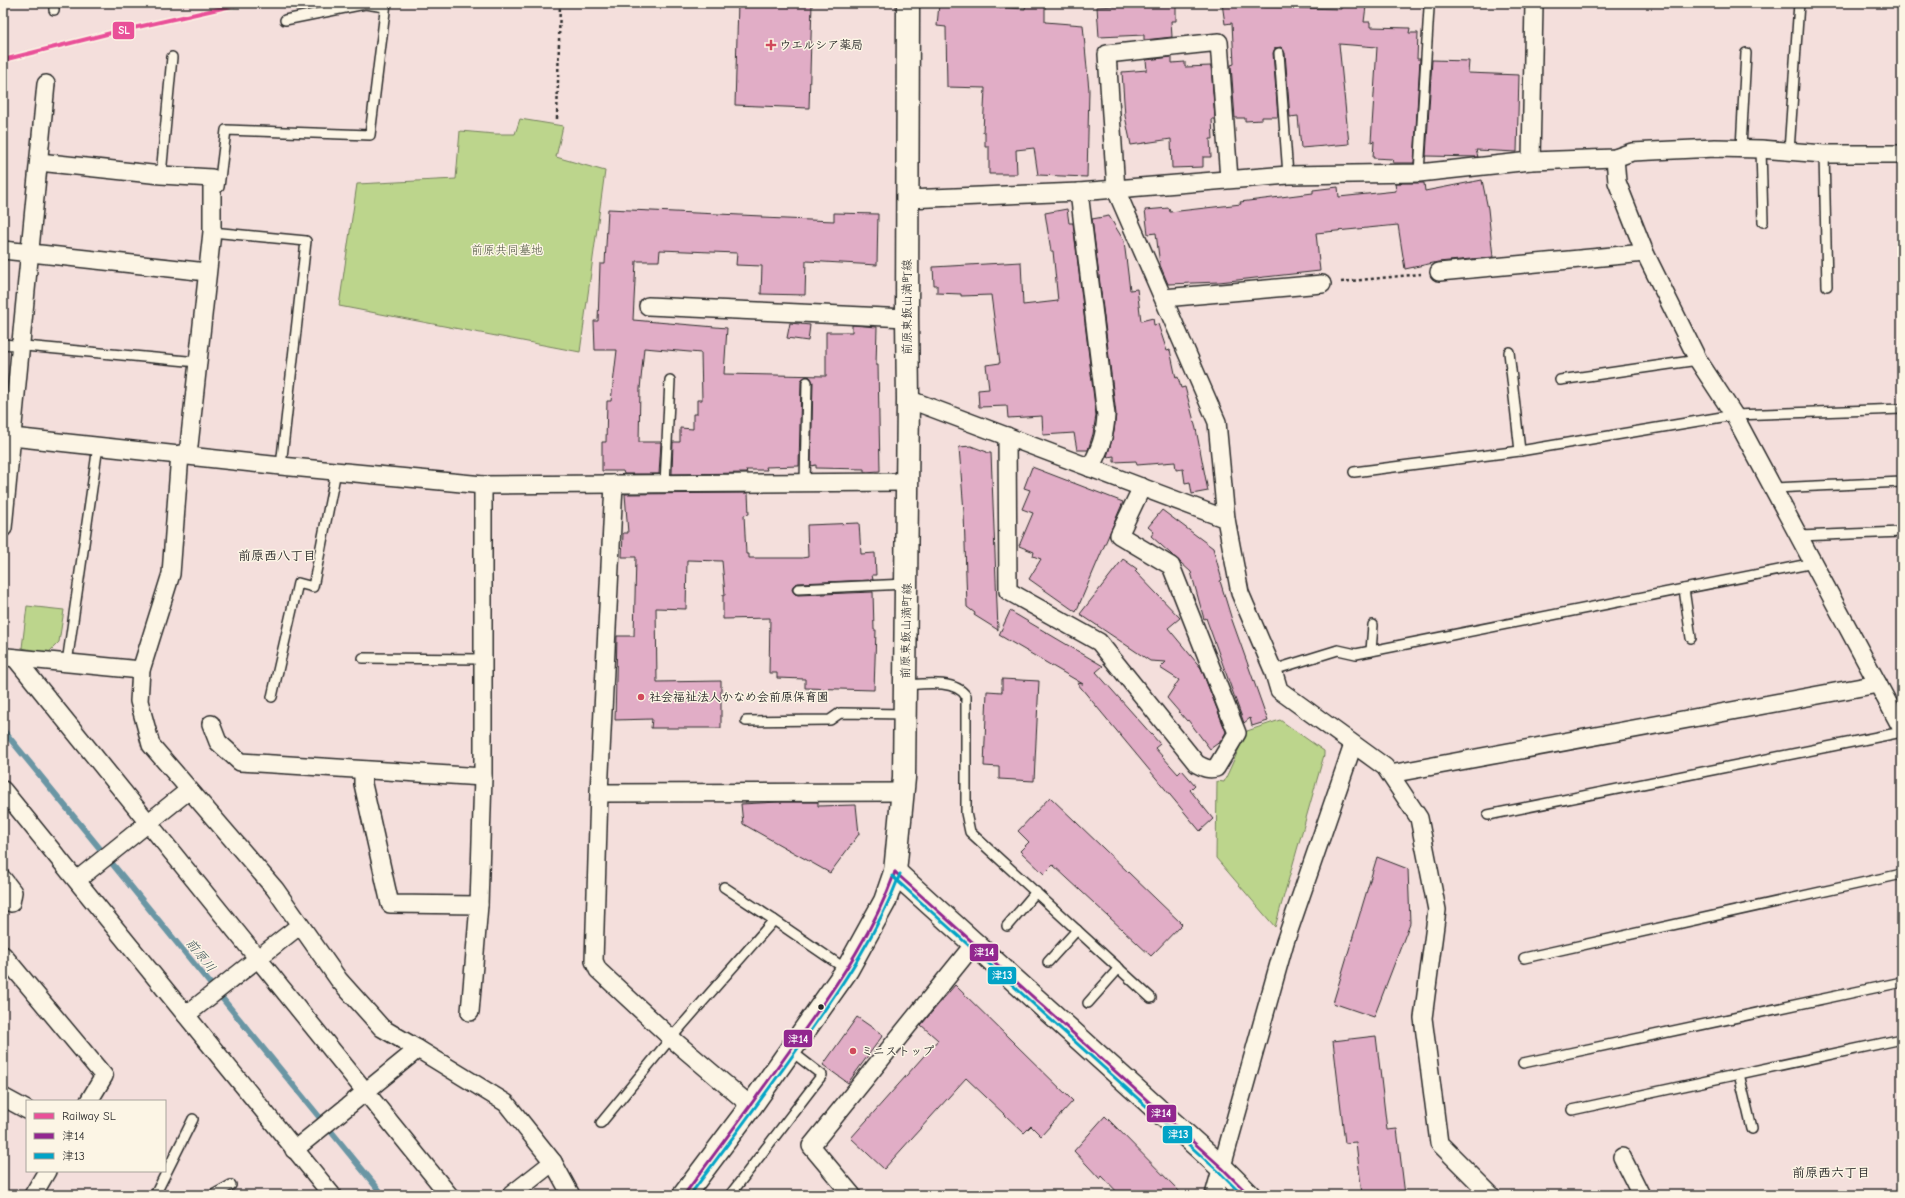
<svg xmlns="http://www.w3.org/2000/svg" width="1905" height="1198" font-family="'Comic Neue','Klee One',sans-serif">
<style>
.green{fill:#bcd58c;stroke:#74805c}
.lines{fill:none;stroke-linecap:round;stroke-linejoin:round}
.stream{stroke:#6a96a4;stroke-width:6}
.building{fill:#e1adc6;stroke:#2b2b2b}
.lane-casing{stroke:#2b2b2b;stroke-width:12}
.street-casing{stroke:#2b2b2b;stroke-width:20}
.secondary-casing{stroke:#2b2b2b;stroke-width:25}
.path{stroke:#2b2b2b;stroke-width:2.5;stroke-dasharray:3 3;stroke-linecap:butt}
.lane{stroke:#fcf5e5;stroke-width:9}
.street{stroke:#fcf5e5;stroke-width:17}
.secondary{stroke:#fcf5e5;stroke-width:22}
.bus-1-casing{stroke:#fcf5e5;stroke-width:6}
.bus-2-casing{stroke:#fcf5e5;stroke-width:6}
.bus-1{stroke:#92278f;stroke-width:3}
.bus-2{stroke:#02a3c6;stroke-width:3}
.rail-1-casing{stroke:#fcf5e5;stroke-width:7}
.rail-1{stroke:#e95098;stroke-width:4}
.poi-dot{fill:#d1495b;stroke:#fcf5e5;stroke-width:1.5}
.bus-dot{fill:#2b2b2b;stroke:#fcf5e5;stroke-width:1.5}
.labels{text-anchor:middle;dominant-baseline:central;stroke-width:3;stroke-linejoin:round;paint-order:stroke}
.poi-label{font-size:12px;font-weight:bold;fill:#2b2b2b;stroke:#fcf5e5;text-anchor:start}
.park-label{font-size:12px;fill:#4f5643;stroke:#fcf5e5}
.street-label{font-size:12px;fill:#2b2b2b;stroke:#fcf5e5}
.neighbourhood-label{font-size:13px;font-weight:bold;fill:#2b2b2b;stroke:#fcf5e5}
.water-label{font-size:13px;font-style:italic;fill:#45585e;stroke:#fcf5e5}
.line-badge{stroke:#fcf5e5;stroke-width:1.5}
.badge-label{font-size:11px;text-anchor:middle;font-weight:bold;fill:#fff}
</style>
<rect width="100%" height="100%" fill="#f4dfdc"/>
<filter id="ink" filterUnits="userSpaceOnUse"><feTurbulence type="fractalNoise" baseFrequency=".025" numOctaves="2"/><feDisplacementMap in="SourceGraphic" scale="8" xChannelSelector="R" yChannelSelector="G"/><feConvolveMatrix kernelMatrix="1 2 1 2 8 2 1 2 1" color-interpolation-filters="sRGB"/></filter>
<g filter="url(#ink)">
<g class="green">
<path d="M520,119L563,126L556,157L605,171L580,352L339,306L357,184L456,179L460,131L495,134H515Z"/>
<path d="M27,606L64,610L59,642L48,653L22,648Z"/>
<path d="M1280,720L1324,751V755L1275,927L1216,858L1217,781L1224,782L1247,731Z"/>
</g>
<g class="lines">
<path class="stream" d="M3,730L383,1195"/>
</g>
<g class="building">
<path d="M738,3H812L809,108L735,105Z"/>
<path d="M1176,3V21H1171L1172,37L1144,40V35L1099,37L1097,7Z"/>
<path d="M1222,3H1240V7L1263,5V7L1341,9V4L1366,6L1364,22H1370V27L1410,28L1409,33H1418L1417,59H1420L1414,163H1393L1392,159L1373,158L1374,141L1371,142L1377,47L1339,44L1349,144L1301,148L1298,116L1290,117L1285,53L1281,47L1275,48L1273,53L1278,117H1262V120L1245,121V118H1235L1231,65L1234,64L1232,23L1225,24Z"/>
<path d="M939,4L1025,9L1026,4L1045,6V22L1083,25L1089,90L1087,177L1038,175L1034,148L1016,150L1017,174H989V147H985V132H983L985,88L947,87L946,27L937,26Z"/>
<path d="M1172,57V63L1185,62V67L1211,66L1215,119H1212L1213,139H1210L1211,157H1203V167L1172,168L1171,139L1131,145L1125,116L1122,72L1147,70L1146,60Z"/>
<path d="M1432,60L1469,61L1468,73L1519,75L1517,152L1476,150L1478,157L1426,156Z"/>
<path d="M1482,180L1488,209L1493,257L1438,262L1405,269L1398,225L1316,233L1320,271L1219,282L1168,284L1160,265L1156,233L1148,234L1145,210L1169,208L1170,212L1241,204L1240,202L1313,193V190L1338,187L1339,197L1396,191L1395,183H1424L1425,191Z"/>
<path d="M608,209L762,216V218L834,221V213L878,214L877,265L806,261L805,295L761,294L762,266L736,265L737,253L660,250L659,261H636L633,320L727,328L724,374L826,376V332H852V325L877,327L876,365H878L880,471L864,472V469L816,468V465L811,466L813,382L810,377L807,376L802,379L801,382L799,466L766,467L767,470H746L747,473L672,474L673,442H680V428L693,429V414H697V400H702L701,353L644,348L640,389L639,442H661L659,474H624L623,471H602V442H606L607,401H611L617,350H595L594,321H598L600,264H605Z"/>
<path d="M1067,209L1069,223H1073L1096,415L1093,434L1088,450H1077L1074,433L1043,435L1042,416L1008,418L1007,406L979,407L978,390L989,389L986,365L1000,363L991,295L961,296V294L937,293V285H934L933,267L1021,262L1023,305L1058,301L1053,251H1051L1045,213Z"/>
<path d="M1109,216L1124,241L1130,290L1137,289L1141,321L1153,318L1154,325L1158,324L1167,351L1170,350L1176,378L1178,377L1181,388L1185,387L1196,429L1208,491L1192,494L1190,482L1185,483L1183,469L1176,470L1175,462L1137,465L1136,461L1114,462V456L1107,457L1114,432L1116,414L1092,219Z"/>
<path d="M790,323L810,325L808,341L787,338Z"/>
<path d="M971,446L987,452V453H991L998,630L974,615L975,613L967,607L964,512L959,447Z"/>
<path d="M1032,467L1123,502L1076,612L1029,579L1041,559L1033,556L1034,552L1019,546L1033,513L1022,509L1030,490L1024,488Z"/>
<path d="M748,493L749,514L744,515L746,554H749V558H802L808,557L807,525L859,523L861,554L875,553L876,575H872L873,580L798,583L793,586L792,590L795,594L798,595L873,592L874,630H876L874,690L805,688V679L777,678V673H769L770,618L723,619V595H725L722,561L687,560L686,609L656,608L657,682L721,681V728H651L652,719L615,720L617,636H634L636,557H622L623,533H628L625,494Z"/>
<path d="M1162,510L1213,548L1222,580L1220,581L1232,620L1268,721L1252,726L1250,718L1244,723L1206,618L1204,619L1191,572L1151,536L1154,532L1148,527Z"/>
<path d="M1123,559L1137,569L1135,571L1180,618L1168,628L1201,668L1226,732L1221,741L1210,749L1188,720L1187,721L1167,698L1179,680L1160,668L1166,662L1150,661L1080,614Z"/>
<path d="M1010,611L1103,666L1096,672L1160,744L1155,748L1178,774L1182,770L1195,785L1190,790L1213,819L1200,831L1077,683L1083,684L999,635Z"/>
<path d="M1002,679L1039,681L1034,781L999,779V767L984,766L987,691L1002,692Z"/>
<path d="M1050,797L1182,924L1151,956L1053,865L1044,874L1020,851L1029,842L1018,831Z"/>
<path d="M779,802H818V806L856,805L859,834L830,873L743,824L741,804Z"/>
<path d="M1377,857L1408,869L1410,923L1374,1017L1333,1003Z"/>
<path d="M955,985L1073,1101L1041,1136L1031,1126L1024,1133L966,1078L884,1169L851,1138L938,1040L921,1025Z"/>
<path d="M857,1017L883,1035L848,1083L823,1065Z"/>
<path d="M1376,1036L1387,1130L1397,1129L1405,1195H1362L1356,1142L1345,1143L1333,1041Z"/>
<path d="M1105,1116L1183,1195H1120L1102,1176L1100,1179L1074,1151Z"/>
</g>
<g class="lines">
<g class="lane-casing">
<g id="lane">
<path d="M54,10V3"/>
<path d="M285,20L365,4L385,7"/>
<path d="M1279,53L1288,175"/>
<path d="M1741,148L1746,53"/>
<path d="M1761,149L1763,222"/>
<path d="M1789,151L1799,3"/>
<path d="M1824,154L1827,286"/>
<path d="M1419,173L1429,8"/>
<path d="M161,175L172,57"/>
<path d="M218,187H219L226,130L370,135L386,3"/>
<path d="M212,232L306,241L281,466"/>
<path d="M3,344L198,362"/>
<path d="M1509,352L1520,451"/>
<path d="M1560,380L1698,360"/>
<path d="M1354,472L1520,451L1734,415L1902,409"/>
<path d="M805,483L807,382"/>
<path d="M665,484L670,380"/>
<path d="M1774,488L1902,482"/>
<path d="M1799,536L1902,532"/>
<path d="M798,589L906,584"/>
<path d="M1684,589L1691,638"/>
<path d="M1371,651L1373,625"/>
<path d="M363,658L483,659"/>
<path d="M67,663L98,446"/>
<path d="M1273,670L1338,650L1356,654L1814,563"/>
<path d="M905,685C923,684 955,679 966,696V813L970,832L1151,998"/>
<path d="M272,697L298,583L313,587L336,471"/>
<path d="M746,721L830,720L840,713L905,714"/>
<path d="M1488,815L1902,732"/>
<path d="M724,887L774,920"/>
<path d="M1007,926L1036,892"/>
<path d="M1524,958L1902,874"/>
<path d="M1048,962L1077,930"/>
<path d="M1088,1003L1119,968"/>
<path d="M1523,1063L1902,982"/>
<path d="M1739,1074L1752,1129"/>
<path d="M1572,1110L1902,1039"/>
<path d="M601,1123L671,1038L774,920L847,970"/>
<path d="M155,1195L193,1119"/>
<path d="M213,1195L231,1185"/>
<path d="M730,1195L822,1075L791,1051"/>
</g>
</g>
<g class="street-casing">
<g id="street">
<path d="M1615,158L1617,182L1645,253L1698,360L1734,415L1902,729"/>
<path d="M1531,161L1534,3"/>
<path d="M39,162L161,175L212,178V232L188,455"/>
<path d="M1079,192L1106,415C1105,437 1100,449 1090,468"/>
<path d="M907,199L1079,192L1288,175L1419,173L1531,161L1615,158L1632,152L1715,148L1761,149L1824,154H1902"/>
<path d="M3,250L207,272"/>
<path d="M1439,272L1645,253"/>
<path d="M1164,298L1322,284"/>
<path d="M648,306L907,318"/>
<path d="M908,399L1226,519L1240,593L1273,670L1279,690L1385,767L1419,818L1437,910L1423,1018L1439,1143L1491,1195"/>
<path d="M1007,436L1008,591L1099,642L1197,764C1204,768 1209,770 1216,768L1237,733L1171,566L1119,535L1142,487"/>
<path d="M12,437L281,466L483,485L907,482"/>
<path d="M180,454L171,574L141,670L139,701L151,745L275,889L339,980L382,1028L418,1049"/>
<path d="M614,484L599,793L594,961L598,970L671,1038L751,1106"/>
<path d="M1226,519L1217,422L1116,190L1107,54L1219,42L1229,179"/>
<path d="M3,528L46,84"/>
<path d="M7,657L141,670"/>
<path d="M15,658L449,1195"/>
<path d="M211,724L218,742L240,762L483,777"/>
<path d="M363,770V784L390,904L479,905"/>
<path d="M1390,774L1878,684"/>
<path d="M3,790L332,1195"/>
<path d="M599,793L903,792"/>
<path d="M3,879L13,892L11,903"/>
<path d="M77,880L189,790"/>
<path d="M3,955L104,1076L89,1101"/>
<path d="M470,1012L479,905L483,777V485"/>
<path d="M186,1015L299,926"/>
<path d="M3,1097L27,1110"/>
<path d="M294,1150L418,1049L506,1103L553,1162L571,1195"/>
<path d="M1622,1157L1641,1195"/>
<path d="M33,1195L47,1171"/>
<path d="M511,1195L553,1162"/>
<path d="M852,1195L811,1146L974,944"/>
<path d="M1214,1195L1285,942L1353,745"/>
</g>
</g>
<g class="secondary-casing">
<g id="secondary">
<path d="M895,872L1222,1168L1249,1195"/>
<path d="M684,1195L751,1106L847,970L885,901L895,872L904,778L908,399L907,318L908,3"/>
</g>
</g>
<g class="path">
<path d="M557,119L560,3"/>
<path d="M1341,282L1421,274"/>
</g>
<use href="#lane" class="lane"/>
<use href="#street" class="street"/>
<use href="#secondary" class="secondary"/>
<g class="bus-1-casing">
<g id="bus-1">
<path d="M895,872L1222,1168L1249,1195"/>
<path d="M684,1195C725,1140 766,1085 805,1029C841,979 874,930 895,872"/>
</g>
</g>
<g class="bus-2-casing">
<g id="bus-2">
<path d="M892,876L1219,1172L1242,1195"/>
<path d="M690,1195C730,1141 771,1087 810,1031C845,981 878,932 900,874"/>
</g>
</g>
<use href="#bus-1" class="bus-1"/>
<use href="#bus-2" class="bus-2"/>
<g class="rail-1-casing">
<path id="rail-1" d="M3,60L111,33L245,3"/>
</g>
<use href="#rail-1" class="rail-1"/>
</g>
</g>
<g class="poi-dot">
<path d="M769 39h4v4h4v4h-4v4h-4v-4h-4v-4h4z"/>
<circle cx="641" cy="697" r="4"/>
<circle cx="853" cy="1051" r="4"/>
</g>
<circle class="bus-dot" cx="821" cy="1007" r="3.5"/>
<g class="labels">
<g class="poi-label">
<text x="779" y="45">ウエルシア薬局</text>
<text x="649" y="697">社会福祉法人かなめ会前原保育園</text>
<text x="861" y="1051">ミニストップ</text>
</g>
<g class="park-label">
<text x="507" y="250">前原共同墓地</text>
</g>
<g class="street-label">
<text transform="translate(907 307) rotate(-90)">前原東飯山満町線</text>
<text transform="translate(906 631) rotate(-89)">前原東飯山満町線</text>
</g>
<g class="neighbourhood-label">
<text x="277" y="555">前原西八丁目</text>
<text x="1831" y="1172">前原西六丁目</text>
</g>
<g class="water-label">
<text transform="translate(201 955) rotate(51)">前原川</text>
</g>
</g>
<g class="line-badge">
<rect x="112" y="21" width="23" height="19" rx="4" fill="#e95098"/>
<rect x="969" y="943" width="30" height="19" rx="4" fill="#92278f"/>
<rect x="987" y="966" width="30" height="19" rx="4" fill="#02a3c6"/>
<rect x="783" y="1029" width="30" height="19" rx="4" fill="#92278f"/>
<rect x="1146" y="1104" width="31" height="19" rx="4" fill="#92278f"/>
<rect x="1162" y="1125" width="31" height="19" rx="4" fill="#02a3c6"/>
</g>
<g class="badge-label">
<text x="124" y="34">SL</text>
<text x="984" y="956">津14</text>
<text x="1002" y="979">津13</text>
<text x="798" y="1043">津14</text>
<text x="1161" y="1117">津14</text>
<text x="1178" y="1138">津13</text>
</g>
<rect width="1905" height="1198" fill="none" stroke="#fcf5e5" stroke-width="16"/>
<rect x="8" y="8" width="1889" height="1182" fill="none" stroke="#2b2b2b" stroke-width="1.5" filter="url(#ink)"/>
<rect x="26" y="1100" width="140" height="72" fill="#fcf5e5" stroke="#a8a49b"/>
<rect x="34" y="1113" width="20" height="6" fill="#e95098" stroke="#a8a49b"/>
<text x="62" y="1120" font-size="12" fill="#2b2b2b">Railway SL</text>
<rect x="34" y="1133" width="20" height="6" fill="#92278f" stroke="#a8a49b"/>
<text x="62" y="1140" font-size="12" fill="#2b2b2b">津14</text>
<rect x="34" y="1153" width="20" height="6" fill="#02a3c6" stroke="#a8a49b"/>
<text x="62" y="1160" font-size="12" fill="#2b2b2b">津13</text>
</svg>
